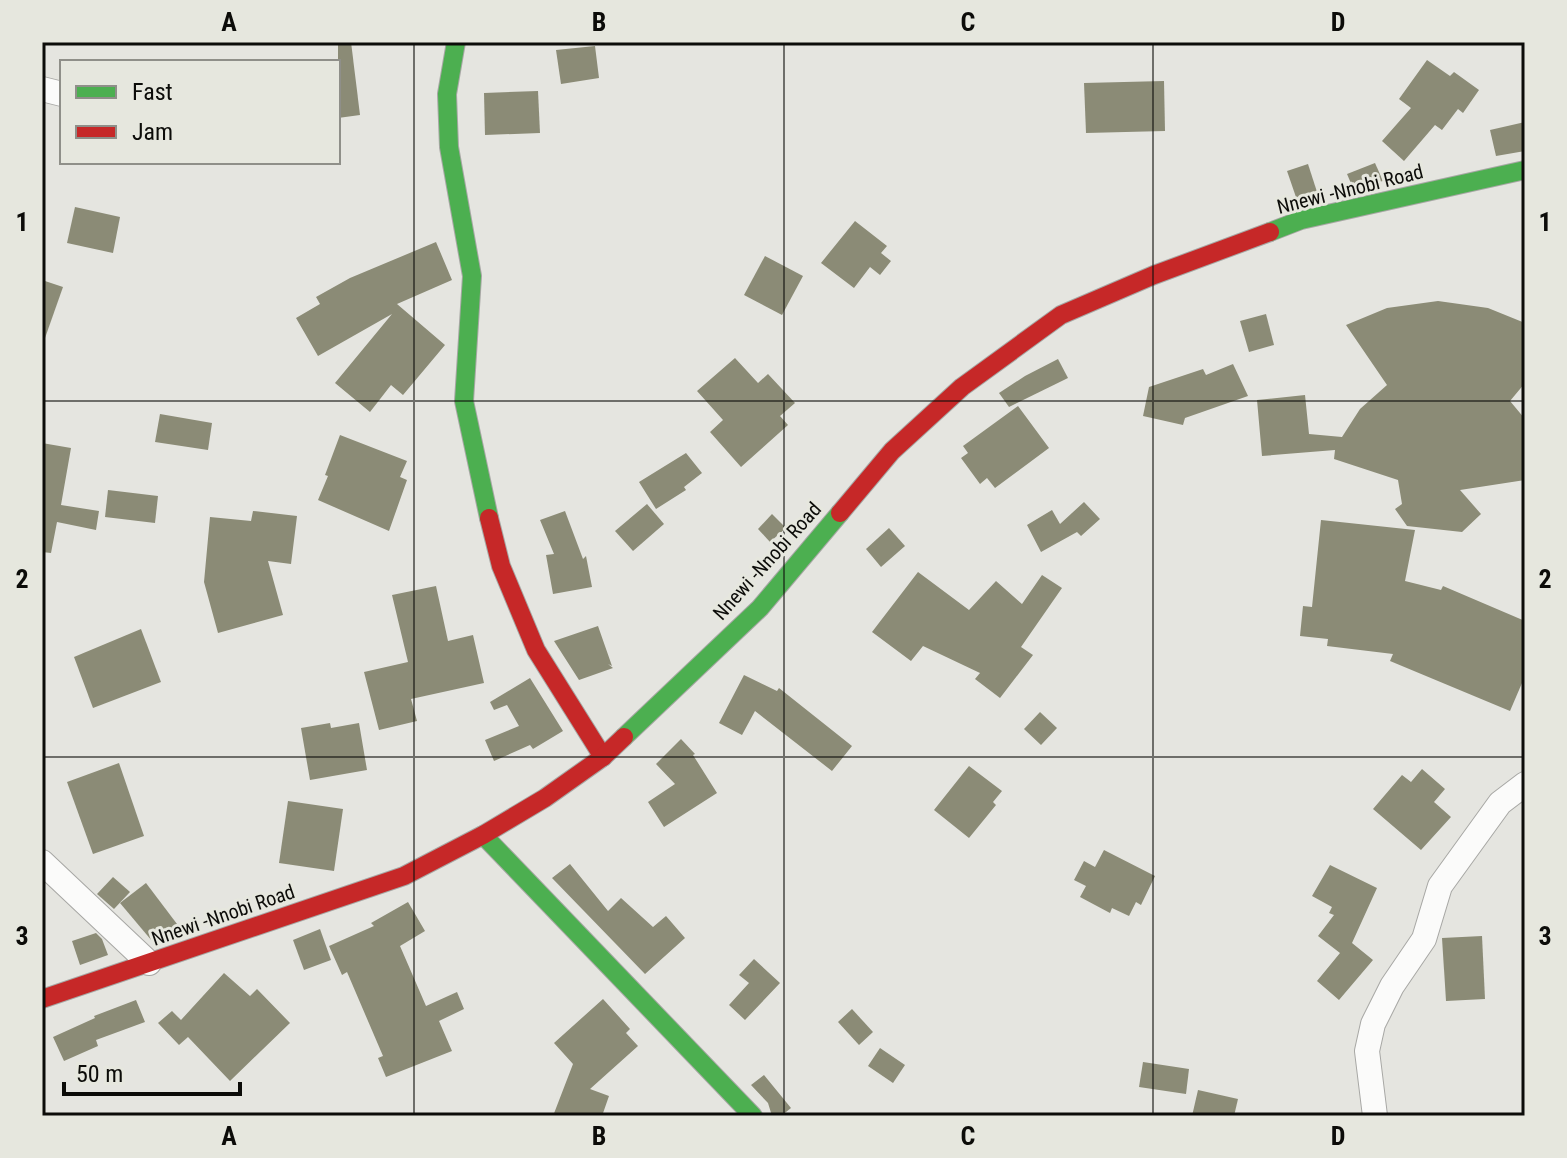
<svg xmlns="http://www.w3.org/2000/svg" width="1567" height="1158" font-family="'Roboto Condensed',sans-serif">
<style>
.building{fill:#8b8b76}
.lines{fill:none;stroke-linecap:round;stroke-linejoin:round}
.street-casing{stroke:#a7a7a4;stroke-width:26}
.fast-casing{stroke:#a7a7a4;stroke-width:20}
.jam-casing{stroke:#a7a7a4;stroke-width:20}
.street{stroke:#fbfbfa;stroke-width:24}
.fast{stroke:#4caf50;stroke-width:18}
.jam{stroke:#c62828;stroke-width:18}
.grid{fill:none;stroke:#0c0c09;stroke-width:2;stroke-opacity:0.55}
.labels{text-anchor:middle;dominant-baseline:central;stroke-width:6;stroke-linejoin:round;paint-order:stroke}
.street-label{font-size:20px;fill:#0c0c09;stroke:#e6e7de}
.neatline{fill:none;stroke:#0c0c09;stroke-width:3}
.grid-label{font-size:26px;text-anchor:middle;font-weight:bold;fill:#0c0c09}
</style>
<rect width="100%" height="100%" fill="#e5e5e0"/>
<g class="building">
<path d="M338,42H351L360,115L338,118Z"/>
<path d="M595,46L599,78L561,84L556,50Z"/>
<path d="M1427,60L1450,76L1454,72L1479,90L1463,113L1458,109L1442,130L1435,125L1404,161L1382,141L1411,108L1399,99Z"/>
<path d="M1164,81L1165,131L1086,133L1084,83Z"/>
<path d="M538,91L540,133L485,135L484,93Z"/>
<path d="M1525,122V151L1496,156L1490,130Z"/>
<path d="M1375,163L1383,181L1353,188L1347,174Z"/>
<path d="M1308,164L1318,195L1297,200L1287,171Z"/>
<path d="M75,207L120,217L113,253L67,243Z"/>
<path d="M855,221L887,246L881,253L891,261L880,275L870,267L854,288L821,263Z"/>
<path d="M436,242L452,280L397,304L445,345L403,395L391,385L370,412L335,383L392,314L318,356L296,318L320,304L316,297L350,278Z"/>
<path d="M765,256L803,276L782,315L744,295Z"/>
<path d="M42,280L63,287L45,338L42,337Z"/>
<path d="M1438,301L1488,308L1525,323V383L1510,401L1525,419V480L1460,490L1481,514L1462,532L1407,526L1395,509L1402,504L1398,480L1334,459L1335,450L1262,456L1257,400L1305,395L1309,434L1342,437L1360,409L1387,385L1346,325L1387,308Z"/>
<path d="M1266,314L1274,345L1249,352L1240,321Z"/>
<path d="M735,358L758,383L768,374L795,403L780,416L788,425L741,467L710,432L723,420L697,391Z"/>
<path d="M1058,359L1068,378L1009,407L999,393L1025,376Z"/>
<path d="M1233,364L1248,396L1185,418L1183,425L1143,416L1149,387L1203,369L1206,375Z"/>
<path d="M1018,406L1049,448L995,488L987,478L980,484L961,458L968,453L963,446Z"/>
<path d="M160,414L212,423L208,450L155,442Z"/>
<path d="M340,435L407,461L400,477L407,480L389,531L318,500L328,476L325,475Z"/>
<path d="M42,443L71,448L61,505L99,511L96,530L57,522L51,553L42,552Z"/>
<path d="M686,453L702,473L684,487L686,490L656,509L639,482Z"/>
<path d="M108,490L158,496L155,523L105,517Z"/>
<path d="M1084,502L1100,519L1081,536L1077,532L1041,552L1027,525L1052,510L1060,524Z"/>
<path d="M647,504L664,524L633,551L615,531Z"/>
<path d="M253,511L297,516L291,564L268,561L283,615L218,633L204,582L210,517L251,521Z"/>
<path d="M565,511L583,559L586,556L592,587L553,594L546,555L554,554L540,520Z"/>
<path d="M772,514L786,528L770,542L758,529Z"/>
<path d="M1321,520L1415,530L1405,581L1441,590L1443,586L1525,621V676L1510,711L1390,661L1393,654L1327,646L1328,639L1300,636L1303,606L1312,607Z"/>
<path d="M889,528L905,546L881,567L866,549Z"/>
<path d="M918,572L969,610L996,581L1022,604L1042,575L1062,588L1021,647L1033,655L1000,698L975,679L980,673L923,646L911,661L872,632Z"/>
<path d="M436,586L448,641L473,635L484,683L411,699L417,721L379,730L364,672L408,662L392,595Z"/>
<path d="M598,626L612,666L608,664L613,668L579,680L554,641Z"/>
<path d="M141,629L161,682L93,708L74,657Z"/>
<path d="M744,675L777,691L779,688L852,746L832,771L755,711L742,735L719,723Z"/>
<path d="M530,678L563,731L533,749L530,745L494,761L485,740L519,726L507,705L494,710L490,702Z"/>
<path d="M1040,712L1057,728L1041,745L1024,729Z"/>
<path d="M330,723L331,728L359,723L367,770L310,780L301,728Z"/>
<path d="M681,739L695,754L693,755L717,793L664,827L648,802L675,784L656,764Z"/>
<path d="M119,763L144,836L93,854L67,782Z"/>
<path d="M969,766L1002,791L993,802L996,805L969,838L934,810Z"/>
<path d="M1422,769L1445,789L1434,802L1451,817L1421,850L1373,809L1402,775L1411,782Z"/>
<path d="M288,801L343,809L334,871L279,863Z"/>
<path d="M1104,850L1155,876L1141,905L1136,902L1129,916L1112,908L1110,913L1080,897L1086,886L1074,880L1084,861L1095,867Z"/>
<path d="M570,864L608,911L621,898L653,927L666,916L685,938L645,974L552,878Z"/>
<path d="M1330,865L1377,888L1352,943L1373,960L1339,1000L1317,981L1340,953L1318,936L1334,915L1329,913L1332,907L1312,896Z"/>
<path d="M113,877L130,892L114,909L97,894Z"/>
<path d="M146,883L177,924L166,936L152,941L120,903Z"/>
<path d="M408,902L425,931L400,946L426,1006L457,992L464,1009L439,1021L452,1051L386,1077L378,1058L383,1056L347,972L342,975L329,946L374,926L371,923Z"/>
<path d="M320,929L331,960L304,970L293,940Z"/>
<path d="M96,933L102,939L108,955L80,965L72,941Z"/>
<path d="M1482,936L1485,999L1446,1001L1442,938Z"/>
<path d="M754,959L780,983L745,1020L729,1005L749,983L739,975Z"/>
<path d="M224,973L250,996L257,989L290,1023L230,1081L188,1037L179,1045L158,1023L172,1011L181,1020Z"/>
<path d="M603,999L630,1029L626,1033L638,1046L590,1089L609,1096L602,1116H553L573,1064L554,1043Z"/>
<path d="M136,1000L145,1022L96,1040L98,1046L64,1061L53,1037L95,1018L94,1016Z"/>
<path d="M852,1009L873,1032L859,1045L838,1022Z"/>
<path d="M880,1048L905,1065L893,1083L868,1066Z"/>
<path d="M1143,1062L1189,1069L1186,1094L1139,1087Z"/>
<path d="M764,1075L791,1108L781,1116H772L768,1103L751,1085Z"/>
<path d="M1198,1090L1238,1099L1234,1116H1192Z"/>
</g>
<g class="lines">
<g class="street-casing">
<g id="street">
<path d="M42,89L62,94"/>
<path d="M42,862L149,963"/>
<path d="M1375,1116L1367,1051L1373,1024L1392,986L1424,939L1440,886L1500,803L1525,784"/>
</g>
</g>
<g class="fast-casing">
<g id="fast">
<path d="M456,42L447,94L449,147L472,276L464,401L489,518"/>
<path d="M1270,232L1301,220L1525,170"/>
<path d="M624,737L760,608L840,513"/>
<path d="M483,835L753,1116"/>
</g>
</g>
<g class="jam-casing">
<g id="jam">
<path d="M840,513L892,451L962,387L1061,315L1154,275L1270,232"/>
<path d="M489,518L501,566L536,650L603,757"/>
<path d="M42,999L404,876L483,835L545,798L603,757L624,737"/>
</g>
</g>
<use href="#street" class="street"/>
<use href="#fast" class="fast"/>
<use href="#jam" class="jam"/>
</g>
<path class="grid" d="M414,42V1116M784,42V1116M1153,42V1116M42,401H1525M42,757H1525"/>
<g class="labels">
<g class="street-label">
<text transform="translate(1350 189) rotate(-14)">Nnewi -Nnobi Road</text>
<text transform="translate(767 561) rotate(-48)">Nnewi -Nnobi Road</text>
<text transform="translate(223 915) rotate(-19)">Nnewi -Nnobi Road</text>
</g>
</g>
<rect width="1567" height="1158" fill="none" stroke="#e6e7de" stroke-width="88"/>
<rect x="60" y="60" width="280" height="104" fill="#e6e7de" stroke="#8f8f89" stroke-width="2"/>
<rect x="76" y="86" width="40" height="12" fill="#4caf50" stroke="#8f8f89" stroke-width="2"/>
<text x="132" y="100" font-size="24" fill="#0c0c09">Fast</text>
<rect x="76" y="126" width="40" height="12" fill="#c62828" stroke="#8f8f89" stroke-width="2"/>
<text x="132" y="140" font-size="24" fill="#0c0c09">Jam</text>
<path d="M64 1082v12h176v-12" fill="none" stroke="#0c0c09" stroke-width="4"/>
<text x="76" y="1082" font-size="24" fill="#0c0c09" stroke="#e6e7de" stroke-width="6" paint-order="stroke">50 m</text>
<rect x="44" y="44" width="1479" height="1070" class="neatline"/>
<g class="grid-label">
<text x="229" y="31">A</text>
<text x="599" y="31">B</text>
<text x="968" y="31">C</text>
<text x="1338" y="31">D</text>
<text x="22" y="231">1</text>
<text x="1545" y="231">1</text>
<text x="22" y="588">2</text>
<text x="1545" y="588">2</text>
<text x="22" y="945">3</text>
<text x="1545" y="945">3</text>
<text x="229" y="1145">A</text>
<text x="599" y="1145">B</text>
<text x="968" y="1145">C</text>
<text x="1338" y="1145">D</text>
</g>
</svg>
